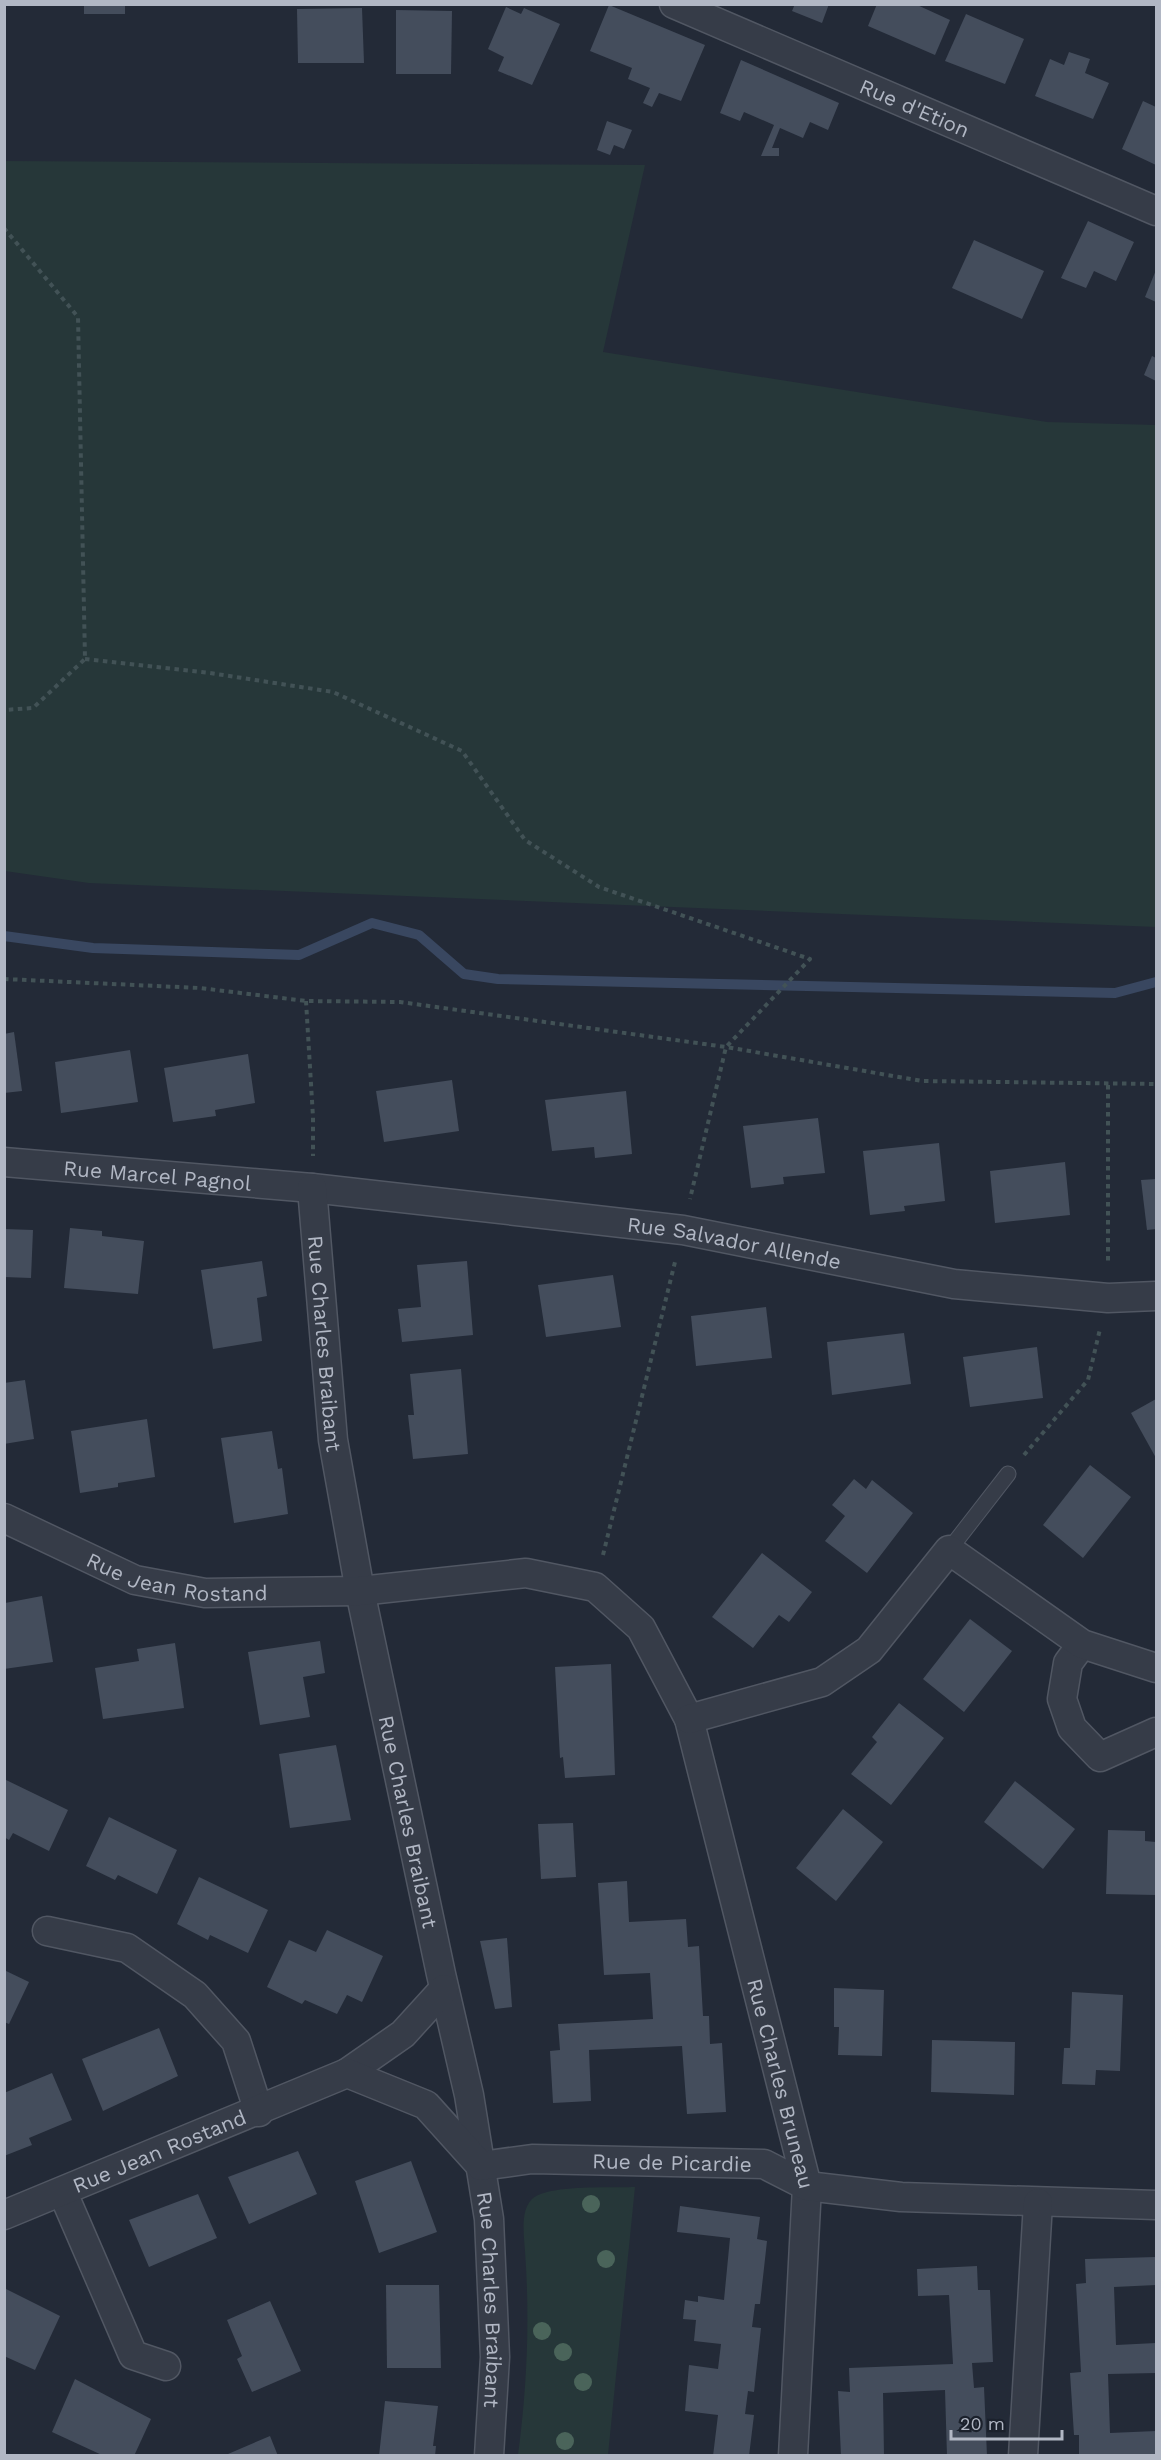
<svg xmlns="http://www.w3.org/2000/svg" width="1161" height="2460" font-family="'Work Sans',sans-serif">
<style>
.green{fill:#263739}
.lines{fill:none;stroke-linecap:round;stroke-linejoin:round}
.stream{stroke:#394760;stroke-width:10}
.building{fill:#444d5c}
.service-casing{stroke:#515763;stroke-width:17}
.minor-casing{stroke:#515763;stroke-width:31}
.path{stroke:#425256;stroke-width:4;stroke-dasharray:4.5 4.5;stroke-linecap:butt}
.service{stroke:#363c48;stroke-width:15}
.minor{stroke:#363c48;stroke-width:28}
.tree{fill:#4a645a}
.labels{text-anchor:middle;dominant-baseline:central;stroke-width:4.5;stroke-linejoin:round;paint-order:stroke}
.street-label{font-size:21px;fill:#b1b7c4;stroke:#1b212c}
</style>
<rect width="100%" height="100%" fill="#232a37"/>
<g class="green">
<path d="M5,161L645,165L603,352L1047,422L1156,425V927L89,883L5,871Z"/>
<path d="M635,2187L608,2455H518C527,2387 530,2320 525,2251C524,2235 520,2211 532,2199C548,2184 612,2188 635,2187Z"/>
</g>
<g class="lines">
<path class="stream" d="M4,936L93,948L299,955L372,923L419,935L464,974L498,979L1115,993L1156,982"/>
</g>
<g class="building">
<path d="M795,4H829L822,23L792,11Z"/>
<path d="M877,4H915L950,20L935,55L868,26Z"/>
<rect x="84" y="5" width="41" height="9"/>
<path d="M609,5L705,45L681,101L659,93L652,107L643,103L650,88L628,79L632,68L590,51Z"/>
<path d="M506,7L521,14L524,8L560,24L532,85L498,71L504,57L488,49Z"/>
<path d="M362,8L364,63H298L297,9Z"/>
<path d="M396,10L452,11L451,74H396Z"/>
<path d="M966,14L1024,39L1005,84L945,61Z"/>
<path d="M1069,52L1090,59L1085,73L1109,83L1093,119L1035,96L1050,59L1064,65Z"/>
<path d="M741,60L839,103L828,130L810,122L803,138L780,128L772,148H779V156H761L774,125L744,112L740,121L720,113Z"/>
<path d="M1143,101L1156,107V165L1122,149Z"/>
<path d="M607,121L632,130L624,149L614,145L610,155L597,150Z"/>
<path d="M1088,221L1134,242L1116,281L1094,271L1086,288L1061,278Z"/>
<path d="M974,240L1044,271L1022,319L952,288Z"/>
<path d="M1156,270V302L1145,297Z"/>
<path d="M1152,356L1156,358V381L1144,375Z"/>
<path d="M14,1032L22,1091L4,1093V1034Z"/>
<path d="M130,1050L138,1102L61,1113L55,1062Z"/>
<path d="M248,1054L255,1103L215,1110L216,1116L173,1122L164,1068Z"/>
<path d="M452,1080L459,1131L384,1142L376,1091Z"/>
<path d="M626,1091L632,1154L595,1158L594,1147L552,1151L545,1100Z"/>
<path d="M818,1118L825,1173L783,1177L784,1184L751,1188L743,1126Z"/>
<path d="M939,1143L945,1201L904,1206L905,1211L870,1215L863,1151Z"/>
<path d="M1065,1162L1070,1215L995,1223L990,1171Z"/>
<path d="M1156,1179V1229L1147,1230L1141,1180Z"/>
<path d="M70,1228L102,1231V1236L144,1241L138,1294L64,1288Z"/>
<path d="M4,1229L33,1230L31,1278L4,1277Z"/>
<path d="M262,1261L267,1296L257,1298L262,1341L213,1349L201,1270Z"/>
<path d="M467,1261L473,1335L402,1342L398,1309L421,1307L417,1265Z"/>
<path d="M613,1275L621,1327L546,1337L538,1285Z"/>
<path d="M766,1307L772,1358L696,1366L691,1316Z"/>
<path d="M904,1333L911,1384L832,1395L827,1342Z"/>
<path d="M1037,1347L1043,1398L970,1407L963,1357Z"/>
<path d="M461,1369L468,1454L413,1459L408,1415H414L410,1374Z"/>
<path d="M25,1380L34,1439L4,1444V1383Z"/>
<path d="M1156,1399V1458L1131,1413Z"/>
<path d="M147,1419L155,1477L118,1483V1487L80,1493L71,1431Z"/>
<path d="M272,1431L278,1469L282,1468L288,1514L234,1523L221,1438Z"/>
<path d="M1090,1465L1131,1497L1083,1558L1043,1525Z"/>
<path d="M854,1479L866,1489L872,1480L913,1513L867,1573L825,1541L845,1516L832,1505Z"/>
<path d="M762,1553L812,1592L789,1622L779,1615L753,1648L712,1617Z"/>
<path d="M42,1596L53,1662L4,1669L5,1603Z"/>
<path d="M970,1619L1012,1651L964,1712L923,1679Z"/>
<path d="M320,1641L325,1673L303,1677L310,1717L260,1725L248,1652Z"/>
<path d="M175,1643L184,1708L103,1719L95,1668L139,1661L137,1649Z"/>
<path d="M611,1664L615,1775L565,1778L563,1757L560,1758L555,1667Z"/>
<path d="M899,1703L944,1738L891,1805L851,1774L877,1742L872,1737Z"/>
<path d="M336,1745L351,1820L290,1828L279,1754Z"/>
<path d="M4,1779L68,1810L49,1851L13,1833L9,1840L4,1837Z"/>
<path d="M1015,1781L1075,1829L1043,1869L984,1822Z"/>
<path d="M843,1809L883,1842L836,1901L796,1868Z"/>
<path d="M109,1817L177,1850L157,1894L118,1875L115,1880L86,1866Z"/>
<path d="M573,1823L576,1877L541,1879L538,1824Z"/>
<path d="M1108,1830L1145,1831V1841L1156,1842V1895L1106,1894Z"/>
<path d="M199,1877L268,1910L248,1953L210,1935L208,1940L177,1924Z"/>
<path d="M627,1881L629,1922L686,1919L688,1947L699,1946L703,2016H709L710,2044L722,2043L726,2112L687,2114L682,2046L589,2050L591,2101L553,2103L550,2051L560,2050L558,2024L653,2019L650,1973L604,1975L598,1883Z"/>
<path d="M327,1930L383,1956L362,2002L347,1995L337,2014L305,2000L302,2004L267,1987L289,1940L316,1952Z"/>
<path d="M507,1938L512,2007L495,2009L480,1941Z"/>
<path d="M4,1970L29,1982L9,2024L4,2022Z"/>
<path d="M834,1988L884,1990L882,2056L838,2055L839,2027H834Z"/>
<path d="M1072,1992L1123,1995L1120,2071L1096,2070L1095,2085L1062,2084L1064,2048H1070Z"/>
<path d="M159,2028L178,2076L103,2111L82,2059Z"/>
<path d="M932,2040L1015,2042L1014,2095L931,2092Z"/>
<path d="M52,2073L72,2120L29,2138L32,2145L4,2156V2093Z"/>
<path d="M298,2151L317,2194L249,2224L228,2177Z"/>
<path d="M411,2161L437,2232L379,2253L355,2181Z"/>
<path d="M198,2194L217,2238L149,2267L129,2220Z"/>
<path d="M680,2206L760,2217L757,2239L767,2241L760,2304H755L752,2327L761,2328L754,2392L748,2391L745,2414L754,2415L749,2456H713L718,2415L685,2411L689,2365L718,2369L721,2344L694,2341L696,2320L683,2319L685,2300L698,2302V2296L724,2300L730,2238L677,2232Z"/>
<path d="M1156,2257V2285L1114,2287L1116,2345L1156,2343V2373L1108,2374L1110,2433L1156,2431V2456H1079V2435H1074L1070,2373L1081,2372L1076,2284L1086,2283L1085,2259Z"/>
<path d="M977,2266L978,2290H990L993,2362L972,2363L974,2388L984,2387L987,2456H947L945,2390L883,2393L884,2456H841L838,2391L850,2392L849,2368L953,2364L949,2295L918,2296L917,2269Z"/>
<path d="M386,2285H439L441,2368H387Z"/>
<path d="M4,2288L60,2316L35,2370L4,2356Z"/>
<path d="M270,2301L301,2371L252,2392L237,2359L242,2356L227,2320Z"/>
<path d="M75,2379L151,2419L134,2456H104L52,2432Z"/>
<path d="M385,2401L438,2406L433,2446H436L435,2456H379Z"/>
<path d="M270,2436L278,2456L228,2454Z"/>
</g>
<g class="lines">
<g class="service-casing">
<path id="service" d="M949,1550L1008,1474"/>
</g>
<g class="minor-casing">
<g id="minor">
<path id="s1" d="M674,4L1156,211"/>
<path id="s2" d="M4,1162L312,1188L552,1215L683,1230L954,1284L1108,1298L1156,1296"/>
<path id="s3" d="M312,1188L333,1440L360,1591L441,1974L469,2095L489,2219L495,2357L489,2456"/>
<path id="s4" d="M4,1518L135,1580L205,1593L360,1591L526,1573L595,1587L641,1628L689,1719L807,2186L793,2456"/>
<path d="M1082,1644L1068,1663L1062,1699L1072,1728L1100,1757L1156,1732"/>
<path d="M689,1719L822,1682L869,1650L949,1550L1082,1644L1156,1668"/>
<path d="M47,1931L127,1948L195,1995L236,2041L259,2112"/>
<path d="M347,2073L403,2034L444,1989"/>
<path d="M63,2193L133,2355L166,2366"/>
<path id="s5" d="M4,2215L347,2073L426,2105L481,2166L532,2159L764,2164L807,2186L901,2197L1156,2205"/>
<path d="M1023,2456L1038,2203"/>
</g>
</g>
<g class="path">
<path d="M4,228L78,317L85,659L33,708L4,710"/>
<path d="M85,659L210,673L333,692L462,751L525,840L599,887L810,959L726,1047L690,1199"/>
<path d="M4,979L200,988L306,1001L400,1002L726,1047L922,1081L1156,1084"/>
<path d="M306,1001L313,1117V1156"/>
<path d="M1108,1085V1265"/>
<path d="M1024,1455L1088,1380L1100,1329"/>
<path d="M603,1555L675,1262"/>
</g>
<use href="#service" class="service"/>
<use href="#minor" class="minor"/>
</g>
<g class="tree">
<circle cx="591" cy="2204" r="9"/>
<circle cx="606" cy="2259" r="9"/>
<circle cx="542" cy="2331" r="9"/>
<circle cx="563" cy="2352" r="9"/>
<circle cx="583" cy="2382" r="9"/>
<circle cx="565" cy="2441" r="9"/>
</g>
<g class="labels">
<g class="street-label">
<text stroke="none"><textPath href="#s1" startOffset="262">Rue d'Etion</textPath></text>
<text stroke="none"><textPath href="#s2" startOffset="154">Rue Marcel Pagnol</textPath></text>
<text stroke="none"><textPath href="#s2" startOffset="735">Rue Salvador Allende</textPath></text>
<text stroke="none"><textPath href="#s3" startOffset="156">Rue Charles Braibant</textPath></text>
<text stroke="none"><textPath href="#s4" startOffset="186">Rue Jean Rostand</textPath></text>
<text stroke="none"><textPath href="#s3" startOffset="642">Rue Charles Braibant</textPath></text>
<text stroke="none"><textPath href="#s4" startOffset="1149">Rue Charles Bruneau</textPath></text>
<text stroke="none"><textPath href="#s5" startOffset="168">Rue Jean Rostand</textPath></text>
<text stroke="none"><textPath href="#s5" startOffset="730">Rue de Picardie</textPath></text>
<text stroke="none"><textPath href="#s3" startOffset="1128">Rue Charles Braibant</textPath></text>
</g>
</g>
<rect width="1161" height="2460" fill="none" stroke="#b1b7c4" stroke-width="12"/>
<path d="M951 2430v9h111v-9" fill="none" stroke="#b1b7c4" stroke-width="3"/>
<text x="960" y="2430" font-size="18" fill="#b1b7c4" stroke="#1b212c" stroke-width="4.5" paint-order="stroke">20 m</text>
</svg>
